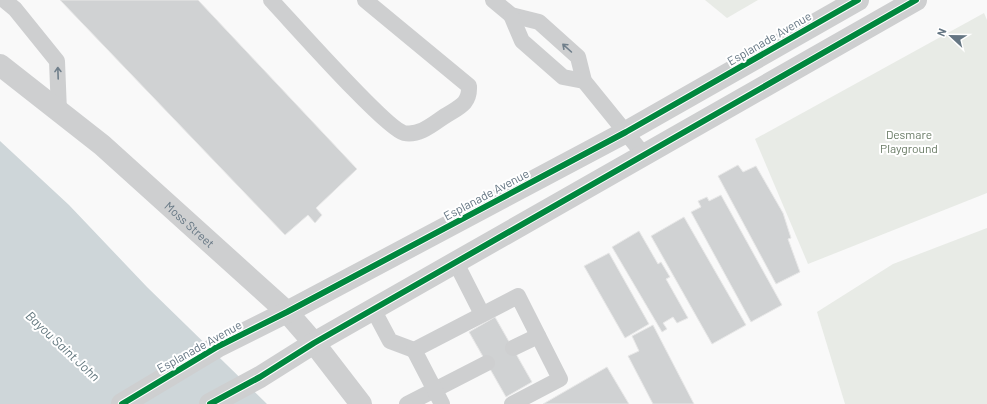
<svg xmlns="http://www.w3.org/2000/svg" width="987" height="404" font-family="Barlow,sans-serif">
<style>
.green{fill:#e8ebe6}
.water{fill:#ced6d9}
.building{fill:#d0d2d3;stroke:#e8e8e8}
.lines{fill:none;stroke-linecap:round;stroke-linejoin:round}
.service{stroke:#cecfd0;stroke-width:16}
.minor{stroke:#cecfd0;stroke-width:22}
.tertiary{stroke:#cecfd0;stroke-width:22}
.cycleway-casing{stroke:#fff;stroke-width:8}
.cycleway{stroke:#00873e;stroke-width:6}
.oneway{stroke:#707f8b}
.labels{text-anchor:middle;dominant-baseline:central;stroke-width:4;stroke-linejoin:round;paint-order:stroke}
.street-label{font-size:12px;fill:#657683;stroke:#fff}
.park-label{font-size:12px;fill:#687a64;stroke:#fff}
.water-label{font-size:13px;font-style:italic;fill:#60757c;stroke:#fff}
</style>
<rect width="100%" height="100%" fill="#f9f9f9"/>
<g class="green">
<path d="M705,0H758L727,18Z"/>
<path d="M984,13L987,20V193L808,264L755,139Z"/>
<path d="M987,228V404H845L817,312L893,264Z"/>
</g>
<path class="water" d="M0,141L69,205L147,287L267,404H0Z"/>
<g class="building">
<path d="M60,0H198L357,169L316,208L322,215L315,223L308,215L285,235Z"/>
<path d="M738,165L743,172L756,166L783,213L791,238L788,239L800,272L776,284L718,176Z"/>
<path d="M721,195L782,305L751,322L691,212L701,207L698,201L707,197L709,201Z"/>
<path d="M684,217L746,325L712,344L651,236Z"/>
<path d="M639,231L658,264L661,262L670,277L666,279L688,318L677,323L673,317L663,323L667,329L662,332L612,247Z"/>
<path d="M609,253L649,324L625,338L584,266Z"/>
<path d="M495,317L532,382L506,397L469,332Z"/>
<path d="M653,325L694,404H653L628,356L639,351L632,336Z"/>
<path d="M607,367L629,404H543Z"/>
</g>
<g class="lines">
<g class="service">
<path d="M4,0L15,9L57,61L59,112"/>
<path d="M271,0C290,20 386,129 404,133C420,136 433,124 445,116C459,107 470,104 469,86L365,0"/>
<path d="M493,0L511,15L539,22L578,57L584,81L644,155"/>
<path d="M511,15L522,41L563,77L584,81"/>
<path d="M456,263L482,314"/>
<path d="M373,309L390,341L414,350"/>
<path d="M513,348L538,336"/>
<path d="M407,404L487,363"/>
<path d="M442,404L414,350L518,296L560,379L512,404"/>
</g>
<path class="minor" id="s1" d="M0,65L102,145L287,312L314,343L361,404"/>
<g class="tertiary">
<path d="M122,404L217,347L287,312L626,132L858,0"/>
<path d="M210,404L260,377L314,343L916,0"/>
</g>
<g class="cycleway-casing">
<g id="cycleway">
<path d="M122,404L217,347L287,312L626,132L858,0"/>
<path d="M210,404L260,377L314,343L916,0"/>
</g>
</g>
<use href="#cycleway" class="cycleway"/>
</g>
<defs><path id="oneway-shaft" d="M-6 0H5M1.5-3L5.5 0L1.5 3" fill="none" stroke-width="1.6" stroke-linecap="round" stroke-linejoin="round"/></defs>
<g class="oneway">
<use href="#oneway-shaft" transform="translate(567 48) rotate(-138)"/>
<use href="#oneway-shaft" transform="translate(58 73) rotate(-92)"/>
</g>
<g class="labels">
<g class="street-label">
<text transform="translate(769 38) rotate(-30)">Esplanade Avenue</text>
<text transform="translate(486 194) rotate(-28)">Esplanade Avenue</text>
<text stroke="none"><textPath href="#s1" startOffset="248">Moss Street</textPath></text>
<text transform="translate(199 346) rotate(-29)">Esplanade Avenue</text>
</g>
<g class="park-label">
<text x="909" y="134">Desmare<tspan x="909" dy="14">Playground</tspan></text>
</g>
<g class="water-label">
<text transform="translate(63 346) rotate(43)">Bayou Saint John</text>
</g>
</g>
<g transform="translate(951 36) rotate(292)" stroke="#ffffff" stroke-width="3" paint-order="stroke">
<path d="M0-3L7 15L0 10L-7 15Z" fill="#657683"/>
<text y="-6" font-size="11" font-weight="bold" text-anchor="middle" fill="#657683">N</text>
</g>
</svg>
